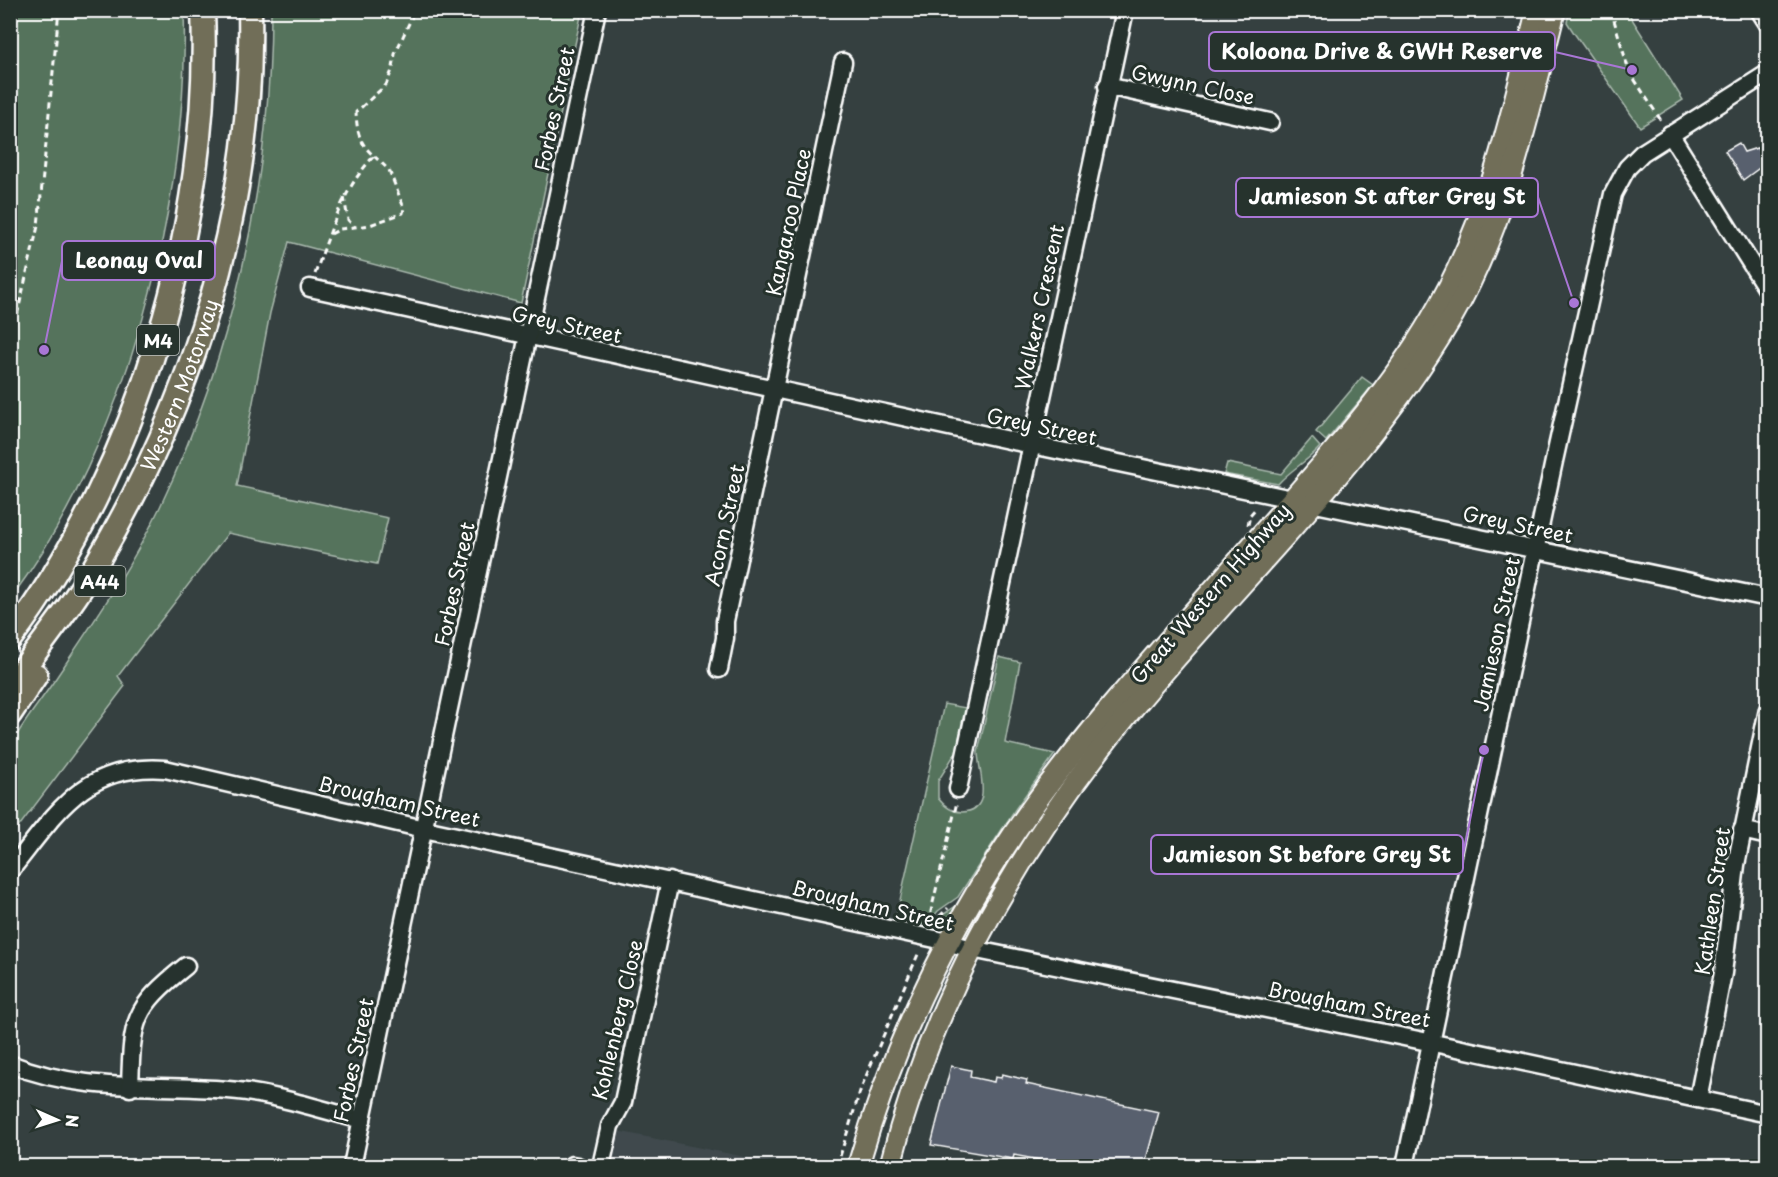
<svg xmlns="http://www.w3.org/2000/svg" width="1778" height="1177" font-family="'Playpen Sans',sans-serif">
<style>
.built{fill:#404a4e}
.green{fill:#54735c;stroke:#aab9ae;stroke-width:1.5}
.building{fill:#59606e;stroke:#fff;stroke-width:1.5}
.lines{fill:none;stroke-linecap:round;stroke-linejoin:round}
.minor-casing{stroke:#fff;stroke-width:21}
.major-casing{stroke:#fff;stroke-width:24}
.highway-casing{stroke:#fff;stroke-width:27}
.path{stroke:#fff;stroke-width:3;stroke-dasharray:6 4.5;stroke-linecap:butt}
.minor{stroke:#26332d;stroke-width:16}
.major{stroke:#716e59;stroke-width:20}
.highway{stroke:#716e59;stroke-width:22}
.labels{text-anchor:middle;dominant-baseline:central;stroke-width:6;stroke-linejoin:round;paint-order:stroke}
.shield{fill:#26332d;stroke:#bec2c0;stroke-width:1.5}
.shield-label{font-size:18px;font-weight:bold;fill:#fff}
.street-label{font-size:20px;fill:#fff;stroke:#26332d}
.leader{fill:none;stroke:#a976d5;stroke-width:2}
.callout-dot{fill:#a976d5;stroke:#26332d;stroke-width:2}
.callout{fill:#26332d;stroke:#a976d5;stroke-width:2}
.callout-label{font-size:21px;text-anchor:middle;font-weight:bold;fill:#fff}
</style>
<rect width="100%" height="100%" fill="#354040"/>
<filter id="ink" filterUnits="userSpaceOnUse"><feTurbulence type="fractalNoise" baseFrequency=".0167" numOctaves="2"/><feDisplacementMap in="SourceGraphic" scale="12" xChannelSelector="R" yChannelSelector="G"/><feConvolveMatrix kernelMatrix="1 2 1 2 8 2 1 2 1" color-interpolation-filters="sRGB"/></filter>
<g filter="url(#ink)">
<path class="built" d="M617,1131L790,1166H609Z"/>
<g class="green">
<path d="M11,10L184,11C190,202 126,444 11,598Z"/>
<path d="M1570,10L1627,11L1683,100L1640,127L1574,33L1567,22Z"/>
<path d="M271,11H582L521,303L289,242L270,313L237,486L388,518L377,564L228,533L118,676L125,686L11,837C10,820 7,758 11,746C17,730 46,694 56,678C93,623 131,568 160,507C233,353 271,181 271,11Z"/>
<path d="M1362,377L1373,385L1326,441L1316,432Z"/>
<path d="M1312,438L1320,447C1307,462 1291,469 1278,484L1224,474L1227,463L1281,474Z"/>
<path d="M999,657L1020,662L1005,743L1055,754L1016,808L958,897L938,911L926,925L896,918L944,704L966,708L956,752L938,781V798C944,806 952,812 962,812C995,811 978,770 978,752Z"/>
<path d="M963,901L950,921L941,926L936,924L944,914Z"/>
</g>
<g class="building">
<path d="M1739,143L1744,152L1757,148L1766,163L1743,180L1725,151Z"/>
<path d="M951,1066L971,1070L970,1077L994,1082L995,1077L1001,1078L1002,1074L1027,1080L1026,1084L1159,1112L1144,1167H1049L1039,1164L1040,1160L1014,1155L1013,1159L931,1145Z"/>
</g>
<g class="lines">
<g class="minor-casing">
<g id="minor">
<path d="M1759,10L1768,24"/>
<path d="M1107,86L1270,122"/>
<path d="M1670,134L1768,291"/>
<path d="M310,288L1032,445L1768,598"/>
<path d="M719,669L725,638V621L843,62"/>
<path d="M958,789L1125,10"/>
<path d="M1742,830L1768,836"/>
<path d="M10,871C56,814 83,763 165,769L424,829L935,939L972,949L1443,1045L1768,1114"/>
<path d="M10,1064C87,1094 150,1083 228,1090C272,1093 318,1109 362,1120"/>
<path d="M130,1088C132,1020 132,1009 186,966"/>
<path d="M1698,1099L1723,973L1736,865L1768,709"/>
<path d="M572,1165L578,1166"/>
<path d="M352,1166L597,10"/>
<path d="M601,1166L610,1126L623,1102L670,881"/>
<path d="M1405,1166L1554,461L1613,194L1627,168L1642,153L1768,73"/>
</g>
</g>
<g class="major-casing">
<g id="major">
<path d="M858,1166C895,1037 955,915 1033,806C1100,713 1179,630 1253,544C1315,472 1382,402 1431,319C1488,224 1511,117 1537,10"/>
<path d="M890,1166C932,999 1020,846 1129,713C1236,582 1365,465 1451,319C1506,224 1528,116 1555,10"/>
</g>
</g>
<g class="highway-casing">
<g id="highway">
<path d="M10,639C138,469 212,222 203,10"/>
<path id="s1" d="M10,687C39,646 71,608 96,564C194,398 255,205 250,10"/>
<path d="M10,714L36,675"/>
</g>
</g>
<g class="path">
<path d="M1611,10L1629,71L1662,122"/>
<path d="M344,197L348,220L355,227"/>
<path d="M331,234L340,229L370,225L403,213L404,208L389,170L374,156"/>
<path d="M315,274C331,231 341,191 374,156C359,143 357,132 356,112L386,85L393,68L395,54L415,10"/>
<path d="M10,345L38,226L59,10"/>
<path d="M1248,525L1250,515L1257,507"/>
<path d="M931,924V911L957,802"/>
<path d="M932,924L948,908"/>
<path d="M837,1166L861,1088L919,952"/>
</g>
<use href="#minor" class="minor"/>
<use href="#major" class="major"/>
<use href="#highway" class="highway"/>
</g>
</g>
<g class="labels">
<g class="shield">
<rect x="137" y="325" width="42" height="30" rx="4.5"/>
<rect x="74.5" y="566" width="51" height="30" rx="4.5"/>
</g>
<g class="shield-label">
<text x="158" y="340">M4</text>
<text x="100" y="581">A44</text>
</g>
<g class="street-label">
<text transform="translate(1193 84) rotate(12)">Gwynn Close</text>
<text transform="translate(554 109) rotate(-78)">Forbes Street</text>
<text transform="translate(788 222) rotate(-78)">Kangaroo Place</text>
<text transform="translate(1039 307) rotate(-78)">Walkers Crescent</text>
<text transform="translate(567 324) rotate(12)">Grey Street</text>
<text stroke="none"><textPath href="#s1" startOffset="348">Western Motorway</textPath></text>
<text transform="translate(1042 426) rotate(12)">Grey Street</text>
<text transform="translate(1518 524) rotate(12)">Grey Street</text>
<text transform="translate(724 525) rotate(-78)">Acorn Street</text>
<text transform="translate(454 584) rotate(-78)">Forbes Street</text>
<text transform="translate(1210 593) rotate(-49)">Great Western Highway</text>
<text transform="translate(1496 634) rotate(-78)">Jamieson Street</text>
<text transform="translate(399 801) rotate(13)">Brougham Street</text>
<text transform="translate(1712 901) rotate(-82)">Kathleen Street</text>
<text transform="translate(873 905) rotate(13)">Brougham Street</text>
<text transform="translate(1349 1004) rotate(11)">Brougham Street</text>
<text transform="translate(617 1020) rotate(-77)">Kohlenberg Close</text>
<text transform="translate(353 1060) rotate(-78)">Forbes Street</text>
</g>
</g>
<path class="leader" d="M1632 70L1555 52M1574 303L1538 197M44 350L62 261M1484 750L1463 855"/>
<g class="callout-dot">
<circle cx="1632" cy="70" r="6"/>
<circle cx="1574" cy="303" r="6"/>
<circle cx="44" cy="350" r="6"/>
<circle cx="1484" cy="750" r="6"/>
</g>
<g class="callout">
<rect x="1209" y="32" width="346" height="39" rx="6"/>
<rect x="1236" y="178" width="302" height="39" rx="6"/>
<rect x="62" y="241" width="153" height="39" rx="6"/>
<rect x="1151" y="835" width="312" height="39" rx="6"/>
</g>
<g class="callout-label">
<text x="1382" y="59">Koloona Drive &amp; GWH Reserve</text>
<text x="1387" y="204">Jamieson St after Grey St</text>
<text x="139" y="268">Leonay Oval</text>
<text x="1307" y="862">Jamieson St before Grey St</text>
</g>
<rect width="1778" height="1177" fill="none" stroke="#26332d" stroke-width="36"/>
<rect x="18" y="18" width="1742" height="1141" fill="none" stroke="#fff" stroke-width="2" filter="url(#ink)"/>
<g transform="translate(57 1120) rotate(93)" stroke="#26332d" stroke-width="4.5" paint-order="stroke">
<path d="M0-4.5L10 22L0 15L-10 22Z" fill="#ffffff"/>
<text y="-9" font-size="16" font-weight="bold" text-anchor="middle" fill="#ffffff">N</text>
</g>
</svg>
